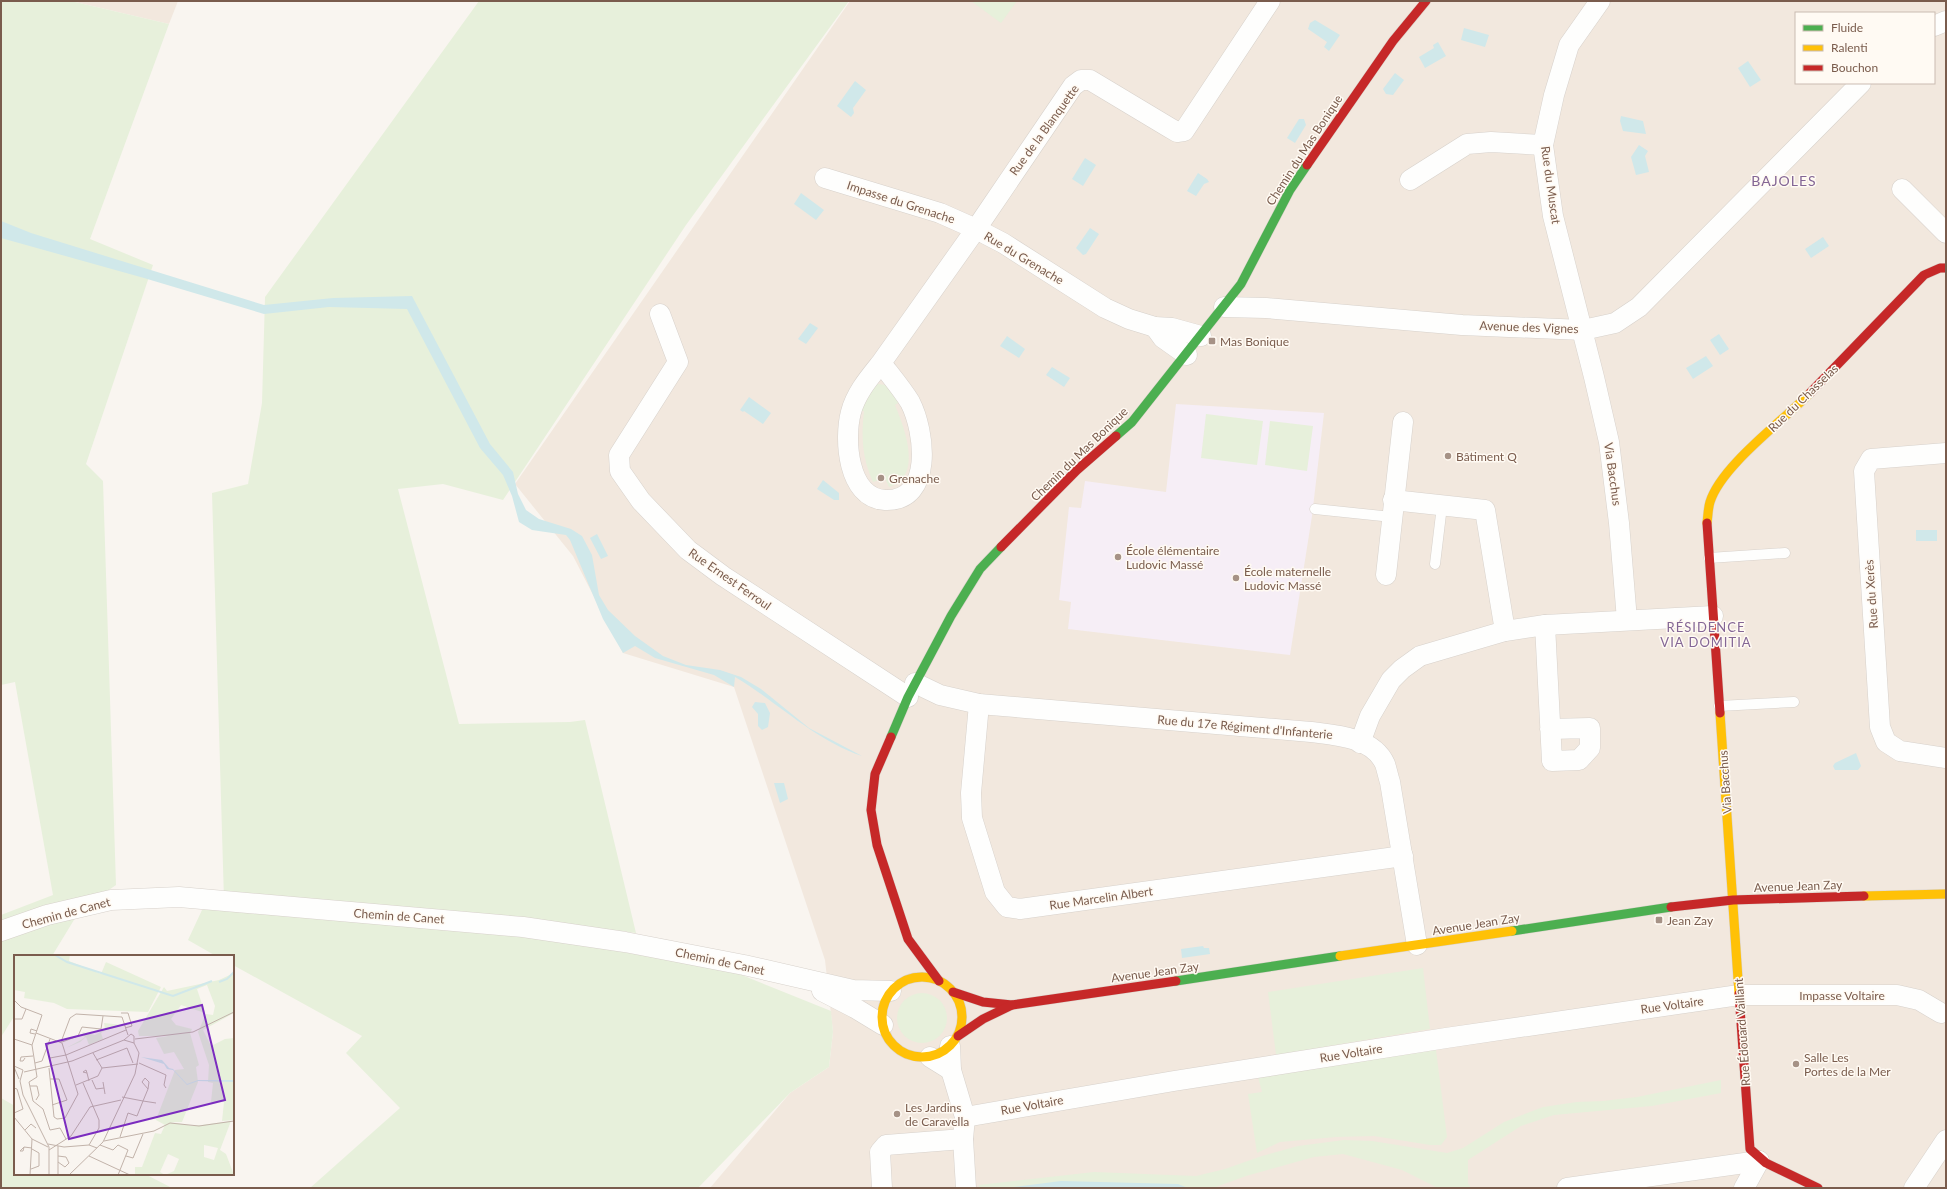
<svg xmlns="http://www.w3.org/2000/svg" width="1947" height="1189" font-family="Lato,sans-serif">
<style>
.residential{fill:#f2e8de;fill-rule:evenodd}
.education{fill:#f6eef6}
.green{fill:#e7f0db}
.water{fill:#d0e8ea}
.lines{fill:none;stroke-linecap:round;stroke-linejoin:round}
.lane-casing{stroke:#d7d1cb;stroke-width:11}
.street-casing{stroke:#d7d1cb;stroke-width:21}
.fast-casing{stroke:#d9d2cb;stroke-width:10}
.slow-casing{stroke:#d9d2cb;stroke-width:10}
.jam-casing{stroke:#d9d2cb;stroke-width:10}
.lane{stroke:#fefefd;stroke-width:10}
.street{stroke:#fefefd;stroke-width:20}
.fast{stroke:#4caf50;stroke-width:9}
.slow{stroke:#ffc107;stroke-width:9}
.jam{stroke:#c62828;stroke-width:9}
.poi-dot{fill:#a69286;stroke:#fffaf3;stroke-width:1.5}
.labels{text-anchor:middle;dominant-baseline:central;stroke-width:3;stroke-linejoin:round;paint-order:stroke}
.street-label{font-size:12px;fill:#7a5c4d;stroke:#fffaf3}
.poi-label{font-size:12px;fill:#7a5c4d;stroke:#fffaf3;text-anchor:start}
.neighbourhood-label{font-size:13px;letter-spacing:1px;fill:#846695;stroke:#fffaf3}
.quarter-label{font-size:14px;letter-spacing:1px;fill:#846695;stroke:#fffaf3}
.inset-river{fill:none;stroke:#d0e8ea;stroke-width:2}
.inset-road{fill:none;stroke:#c2b3aa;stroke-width:1}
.view{fill:#7b2cbf;fill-opacity:0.15;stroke:#7b2cbf;stroke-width:2}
.inset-edge{fill:none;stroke:#7a5c4d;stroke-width:2}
</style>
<rect width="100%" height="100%" fill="#f9f5f0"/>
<g class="residential">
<path d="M71,1H178L169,24Z"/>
<path d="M850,1H1946V1188H710L790,1093L829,1067L833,1032L825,960L734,687L623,653L573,556L515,484ZM1796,13H1934V83H1796Z"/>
</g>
<path class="education" d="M1176,404L1324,413L1312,516L1290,655L1068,629L1071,602L1059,600L1069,507L1081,508L1085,481L1166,492Z"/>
<g class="green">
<path d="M1,1H71L169,24L90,239L153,265L86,464L103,481L116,885L80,910L52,956H15V1015L1,1037V915L53,895L15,682L1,685Z"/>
<path d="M479,1H849L686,225L503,500L443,484L398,489L459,724L570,722L585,720L636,933L490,914L475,928L727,969L831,1011L833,1032L829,1067L790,1093L698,1188H310L400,1108L346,1053L362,1036L233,965V956H216L188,940L202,910L224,900L212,493L248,484L262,403L265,297Z"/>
<path d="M971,1H1017L1001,23Z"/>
<path d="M878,384L885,385L901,401L895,405C904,427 924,477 889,487L883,474L878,476L879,480L873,482C862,458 861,436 864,411L857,410L872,385Z"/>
<path d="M1206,414L1263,421L1257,465L1201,458Z"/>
<path d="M1270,421L1313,426L1307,471L1265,465Z"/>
<path d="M1423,968L1430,1029L1276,1055L1268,992Z"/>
<circle cx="922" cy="1018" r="25"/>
<path d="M1436,1050L1447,1137L1441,1145H1430L1374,1136L1336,1137L1280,1142L1257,1153L1248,1094L1262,1092L1258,1077Z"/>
<path d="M1721,1080V1093L1652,1106L1554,1115L1521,1126L1468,1160V1183L1471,1188H1438L1402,1170L1343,1154L1314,1157L1246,1176L1213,1188H979V1185L1094,1172L1196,1176L1225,1169L1262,1156L1298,1146L1344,1140L1372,1141L1447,1153L1463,1148L1504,1122L1543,1107L1577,1102L1603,1101L1637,1097Z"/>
<path d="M1,1098L15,1106V1174H145L172,1188H1Z"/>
</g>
<g class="water">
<path d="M1315,20L1340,35L1329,51L1324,47L1327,42L1308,29L1310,23Z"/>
<path d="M1464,28L1489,35L1485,47L1461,40Z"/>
<path d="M1438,42L1446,56L1425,68L1419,57L1434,48L1433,45Z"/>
<path d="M1748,61L1761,80L1750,87L1738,68Z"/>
<path d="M1395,73L1404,80L1393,95L1386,94L1383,89Z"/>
<path d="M855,81L866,90L853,108L854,113L851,117L837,106Z"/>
<path d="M1621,116L1643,121L1646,134L1623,131L1620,121Z"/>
<path d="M1299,119H1304L1306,125L1295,143L1287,138Z"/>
<path d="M1639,145L1648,151L1645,156L1649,172L1636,175L1631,157Z"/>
<path d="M1085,158L1096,165L1083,186L1072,179Z"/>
<path d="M1198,173L1207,179L1209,182L1204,184L1196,196L1187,191Z"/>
<path d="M801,193L824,210L816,220L794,204Z"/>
<path d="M1,221L31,233L264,305L333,298L412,296L490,444L513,472L518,494L526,510L539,519L571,529L582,536L592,555L599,595L608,610L635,636L663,656L686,665L720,670L741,677L761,689L809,728L862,756C813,739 779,703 735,677L734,687L714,675L655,658L635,646L623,653L603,619L570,540L566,535L532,530L519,522L512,496L503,475L480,448L407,309L329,307L264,314L144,278L1,238Z"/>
<path d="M1090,228L1099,234L1086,254L1083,255L1076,248Z"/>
<path d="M1823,237L1829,246L1811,258L1805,249Z"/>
<path d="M810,323L818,328L806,344L798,339Z"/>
<path d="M1719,334L1729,349L1720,355L1710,340Z"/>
<path d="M1007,336L1025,349L1019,358L1000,346Z"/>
<path d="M1706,356L1713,366L1693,379L1686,368Z"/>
<path d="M1052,367L1070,378L1064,387L1046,375Z"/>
<path d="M749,397L771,413L763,424L744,411L743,412L740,410Z"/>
<path d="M823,480L839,493V500H834L817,489Z"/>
<rect x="1916" y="530" width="21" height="11"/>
<path d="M597,534L608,556L601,559L590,538Z"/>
<path d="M755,702L765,703L770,713L768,727L762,730L758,726V714L752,707Z"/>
<path d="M1856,753L1861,766L1858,770H1835L1833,766L1835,763Z"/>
<path d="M774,783H784L788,799L780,803Z"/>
<path d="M1203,946L1204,948H1209L1210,954L1182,958L1181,949Z"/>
<path d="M1061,1181L1178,1184L1188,1188H1006Z"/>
</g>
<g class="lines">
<g class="lane-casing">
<g id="lane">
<path d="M1315,509L1392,517"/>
<path d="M1709,558L1785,553"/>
<path d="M1435,564L1442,506"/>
<path d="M1719,706L1794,702"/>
</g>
</g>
<g class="street-casing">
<g id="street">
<path d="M1600,1L1569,45L1554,95L1543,145L1553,216L1594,377L1609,442L1619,523L1627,620"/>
<path d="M1934,26L1946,21"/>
<path d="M825,178L940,213L976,229L1073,86L1081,80H1090L1170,128L1177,132L1184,131L1270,1"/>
<path d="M1410,180L1467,144L1491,142L1543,145"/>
<path d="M1902,189L1946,233"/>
<path d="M1224,307L1266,308L1462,325L1583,330L1615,323L1639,307L1861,83"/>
<path d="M660,314L678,362L619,455L620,471L641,501L688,550L723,576L908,697"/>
<path d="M1155,327L1163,338L1187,355"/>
<path d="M881,363C869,378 856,393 851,412C844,438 847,498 885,500C934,502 925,431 910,402C902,389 891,376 881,363L976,229L1003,243L1105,308L1129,319L1155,327L1172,328L1201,336"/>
<path d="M1946,453L1871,459L1864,471L1880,727L1886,742L1900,751L1946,758"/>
<path d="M1393,500L1485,510L1505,631"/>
<path d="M1386,575L1403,422"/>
<path d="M1545,625L1552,761L1579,760L1590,748V728L1550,729"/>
<path d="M915,683L940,695L979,704L1311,732C1335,735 1373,737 1385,764C1387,770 1388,776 1390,782L1417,945"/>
<path d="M979,704L971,793L972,818L995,892L1007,907L1020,909L1403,856"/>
<path d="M1360,743L1370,716L1391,680L1402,669L1420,656L1505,631L1545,625L1713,616"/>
<path d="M1,931L47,915L111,900L179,897L523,927L625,942L744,965L853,990L891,991"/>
<path d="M822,991L855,1008L883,1025"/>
<path d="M950,1046L951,1070L965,1117L963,1139L966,1188"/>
<path d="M930,1057L951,1070"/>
<path d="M965,1117L1174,1081L1446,1038L1739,995H1897L1919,1000L1941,1013"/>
<path d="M882,1188L880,1152L886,1145L963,1139"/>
<path d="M1567,1188L1759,1161"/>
<path d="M1744,1188L1759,1161"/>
<path d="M1914,1188L1946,1140"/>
</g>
</g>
<g class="fast-casing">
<g id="fast">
<path d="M1116,436L1132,422L1241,284L1290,190L1307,165"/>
<path d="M891,737L908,697L951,616L980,569L1001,547"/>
<path d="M1512,931L1671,907"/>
<path d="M1176,981L1340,956"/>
</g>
</g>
<g class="slow-casing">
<g id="slow">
<path d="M1707,523C1708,516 1708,508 1710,502C1721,466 1783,421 1810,393"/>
<path d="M1720,713L1739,994"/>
<path d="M1864,896L1946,894"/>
<path d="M1340,956L1512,931"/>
<circle cx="922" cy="1017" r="40"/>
</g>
</g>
<g class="jam-casing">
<g id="jam">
<path d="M1307,165L1393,41L1426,1"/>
<path d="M1810,393L1924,275L1940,268H1946"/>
<path d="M1707,523L1720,713"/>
<path d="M1001,547L1077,470L1116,436"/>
<path d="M891,737L875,774L871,810L877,845L908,939L939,981"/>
<path d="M1671,907L1733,900L1864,896"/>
<path d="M953,992L983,1002L1012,1005L1176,981"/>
<path d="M1739,994L1750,1149L1766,1163L1818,1188"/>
<path d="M958,1036L983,1019L1012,1005"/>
</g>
</g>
<use href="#lane" class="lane"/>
<use href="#street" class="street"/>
<use href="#fast" class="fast"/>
<use href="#slow" class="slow"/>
<use href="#jam" class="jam"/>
</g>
<g class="poi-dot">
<rect x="1208" y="337" width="8" height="8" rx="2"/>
<circle cx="1448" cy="456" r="4"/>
<circle cx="881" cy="478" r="4"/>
<circle cx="1118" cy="557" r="4"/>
<circle cx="1236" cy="578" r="4"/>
<rect x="1655" y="916" width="8" height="8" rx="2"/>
<circle cx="1796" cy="1064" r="4"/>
<circle cx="897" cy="1114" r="4"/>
</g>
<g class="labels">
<g class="street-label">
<text transform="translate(1044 130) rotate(-54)">Rue de la Blanquette</text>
<text transform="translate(1304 150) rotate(-57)">Chemin du Mas Bonique</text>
<text transform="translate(1551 185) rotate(82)">Rue du Muscat</text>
<text transform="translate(901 202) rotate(18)">Impasse du Grenache</text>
<text transform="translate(1024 258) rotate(31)">Rue du Grenache</text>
<text transform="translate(1529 327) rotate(2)">Avenue des Vignes</text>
<text transform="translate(1803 398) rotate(-44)">Rue du Chasselas</text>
<text transform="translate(1079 454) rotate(-44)">Chemin du Mas Bonique</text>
<text transform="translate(1613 474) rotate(82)">Via Bacchus</text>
<text transform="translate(730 579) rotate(35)">Rue Ernest Ferroul</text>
<text transform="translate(1871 594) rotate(-94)">Rue du Xerès</text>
<text transform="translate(1245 727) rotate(5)">Rue du 17e Régiment d'Infanterie</text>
<text transform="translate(1725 782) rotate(-94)">Via Bacchus</text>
<text transform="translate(1798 886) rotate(-2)">Avenue Jean Zay</text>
<text transform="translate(1101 898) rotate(-8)">Rue Marcelin Albert</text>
<text transform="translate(66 913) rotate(-15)">Chemin de Canet</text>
<text transform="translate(399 916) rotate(4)">Chemin de Canet</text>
<text transform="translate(1476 924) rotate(-9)">Avenue Jean Zay</text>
<text transform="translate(720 961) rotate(12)">Chemin de Canet</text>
<text transform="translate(1155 972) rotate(-8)">Avenue Jean Zay</text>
<text x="1842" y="995">Impasse Voltaire</text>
<text transform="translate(1672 1005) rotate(-8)">Rue Voltaire</text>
<text transform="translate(1742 1032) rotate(-94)">Rue Édouard Vaillant</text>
<text transform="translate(1351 1053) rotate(-9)">Rue Voltaire</text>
<text transform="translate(1032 1105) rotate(-10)">Rue Voltaire</text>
</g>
<g class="poi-label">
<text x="1220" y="341">Mas Bonique</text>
<text x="1456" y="456">Bâtiment Q</text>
<text x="889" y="478">Grenache</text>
<text x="1126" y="550">École élémentaire<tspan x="1126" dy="14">Ludovic Massé</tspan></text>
<text x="1244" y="571">École maternelle<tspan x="1244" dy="14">Ludovic Massé</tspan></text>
<text x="1667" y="920">Jean Zay</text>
<text x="1804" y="1057">Salle Les<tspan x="1804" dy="14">Portes de la Mer</tspan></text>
<text x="905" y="1107">Les Jardins<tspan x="905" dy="14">de Caravella</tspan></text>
</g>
<g class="neighbourhood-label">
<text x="1706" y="627">RÉSIDENCE<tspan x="1706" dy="15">VIA DOMITIA</tspan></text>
</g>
<g class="quarter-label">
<text x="1784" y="180">BAJOLES</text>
</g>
</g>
<g transform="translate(14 955)">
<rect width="220" height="220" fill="#f9f5f0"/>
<path d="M0,0H56L55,6L87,19L92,7L147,32L134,57L53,54L40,48L10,43L11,37L0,35ZM220,18V58L189,75L197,91L211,84L220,83V165L208,166L210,147H197L199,128L194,127L195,110L184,77L192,59L199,60L201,51L193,30L183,34L191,58L167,50L157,64L162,70L178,74L176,78L185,110L182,112L184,127L168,167H156L180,171L217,166L206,195L212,199L220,220L121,219V212H128L141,178L147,179L151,170L142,165L161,115L170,114L160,97L150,99L142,83L154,81H125L124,76L150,32L153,36L205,25ZM190,190L204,193L200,205L190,202ZM154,199L165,204L160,216L151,220L146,217ZM90,68L109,70L90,76L87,78L89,84L75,90L72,82L66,87L52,93L67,85L71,82L68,77L81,80L88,76L91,74Z" fill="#e7f0db" fill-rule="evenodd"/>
<path d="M127,102L148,105L155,113L159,114L173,129L184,125H220V127L184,126L173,130L159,115L153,114L150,109Z" fill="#d0e8ea"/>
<path class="inset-river" d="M41,0L53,7L159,41L198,26M205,27L213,24L220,17"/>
<path class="inset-road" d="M0,45L7,52L28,60L18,90L23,122L15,127L19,146L29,154L36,175L46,173L52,184M107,58H114L118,71L111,73M0,64H8L12,54M22,78L48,88L64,139L51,163L43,164L40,162L35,113M21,79L16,78L17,74L23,76M0,84L18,90M121,84L179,77L220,57M47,87L56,63L62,59L108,62L114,80M48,87L64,81L68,72L87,74L89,61M79,98L88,113L124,109M11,103L9,106H6L7,102L19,101M36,103L52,100L112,75M82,105L113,93L119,108M21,108L28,106L36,84M125,108L152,120L150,130L152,133M0,111L9,115L6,126L9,140L35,192V220M0,112L5,124M10,117L58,106L110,85L117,79L120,81V88M73,118L69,117L72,115L73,118L75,126M36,124H45L53,145L38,150M78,125L82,134L90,133M89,127L91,139M69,128L85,165V173L75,190M62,130L84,121L88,113M16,131H23L25,140L22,145M0,133L3,134L9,154L0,158M108,142L129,146L134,134L128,127L131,123L135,127L134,134M0,162L18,184L16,220M11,175L17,169L22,173M106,182L114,158L123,161L129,146L142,148M18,184L34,192M90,186L140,176L156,168L185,171L220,166M34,189L50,192L75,190L83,193M86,190L99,195L104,190L114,195L104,220M10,192L9,196H6L10,192L18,193M35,195L57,181L76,152L107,145M44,201L52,202L55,208L51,212L44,207M75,201L116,220M112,201L119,203L129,179M17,214L25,211V198L18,194M44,220V191M55,220L89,187L121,119L125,98L120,88L110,85"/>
<path class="view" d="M188,50L211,145L55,184L32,89Z"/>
<rect width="220" height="220" class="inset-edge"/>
</g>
<rect width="1947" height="1189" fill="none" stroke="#7a5c4d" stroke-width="4"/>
<rect x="1795" y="12" width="140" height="72" fill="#fffaf3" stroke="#cabbb1"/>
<rect x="1803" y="25" width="20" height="6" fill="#4caf50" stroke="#cabbb1"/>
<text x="1831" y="32" font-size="12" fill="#7a5c4d">Fluide</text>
<rect x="1803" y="45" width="20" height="6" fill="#ffc107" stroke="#cabbb1"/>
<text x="1831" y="52" font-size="12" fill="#7a5c4d">Ralenti</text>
<rect x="1803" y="65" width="20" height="6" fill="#c62828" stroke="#cabbb1"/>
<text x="1831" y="72" font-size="12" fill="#7a5c4d">Bouchon</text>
</svg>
